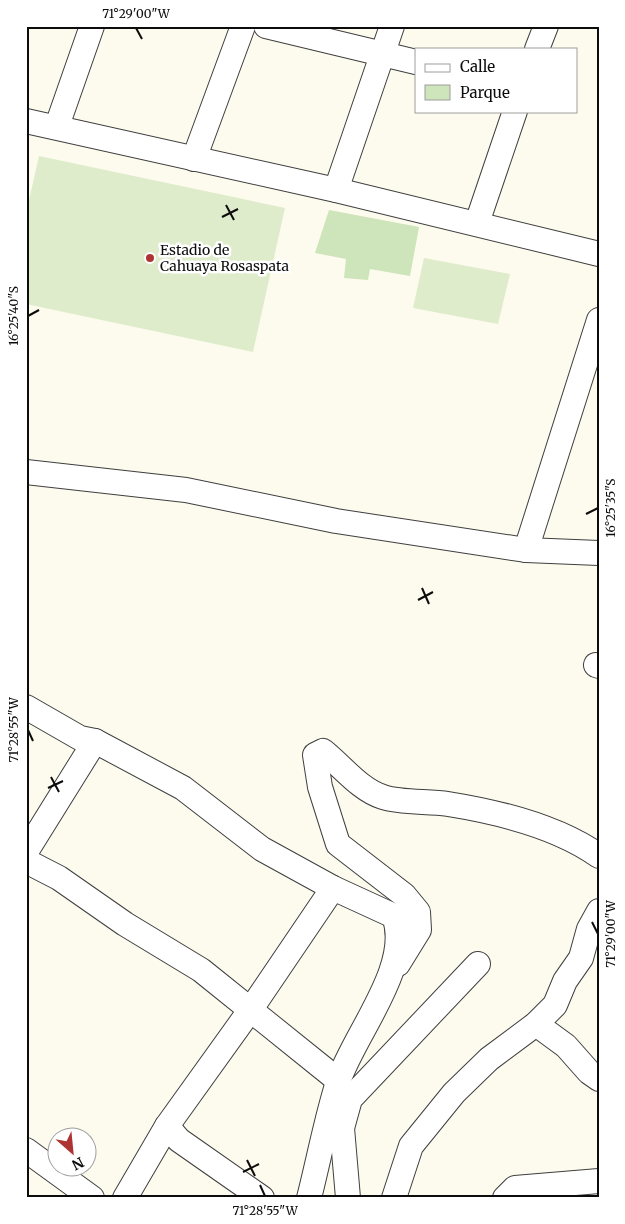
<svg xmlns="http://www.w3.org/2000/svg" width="625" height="1224" font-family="Merriweather,serif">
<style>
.green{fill:#cee4ba}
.pitch{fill:#dfeccb}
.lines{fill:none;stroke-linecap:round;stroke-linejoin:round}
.minor-casing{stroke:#3f3f3f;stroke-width:26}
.minor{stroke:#fff;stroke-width:24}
.ticks{fill:none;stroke:#0c0c0c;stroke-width:2}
.poi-dot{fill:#ae3333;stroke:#fff;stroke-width:2}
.labels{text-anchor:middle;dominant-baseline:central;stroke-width:5;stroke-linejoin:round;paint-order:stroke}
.poi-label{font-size:14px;fill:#0c0c0c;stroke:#fff;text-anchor:start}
.neatline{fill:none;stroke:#0c0c0c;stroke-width:2}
.ticks-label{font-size:12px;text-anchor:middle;fill:#0c0c0c}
</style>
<rect width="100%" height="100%" fill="#fdfbed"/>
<path class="green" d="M329,210L419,227L410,276L370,269L368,280L344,278L346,259L315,253Z"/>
<g class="pitch">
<path d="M39,156L285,208L253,352L26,304V213Z"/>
<path d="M424,258L510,274L498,324L413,308Z"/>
</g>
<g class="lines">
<g class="minor-casing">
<g id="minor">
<path d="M266,26L416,62"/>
<path d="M537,49L546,26"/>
<path d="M26,121L336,190L599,254"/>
<path d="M57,126L92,26"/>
<path d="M194,159L243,26"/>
<path d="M336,190L392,26"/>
<path d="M477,223L515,111"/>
<path d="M26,472L186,490L336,521L526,550L599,553"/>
<path d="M526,550L599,320"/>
<path d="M596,665L599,666"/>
<path d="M26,707L80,738L95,741L183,788L262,849L333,888L394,916C413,966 354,1034 338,1082C326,1120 319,1159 309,1198"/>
<path d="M26,852L95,741"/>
<path d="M26,861L59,878L125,924L201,970L339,1081"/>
<path d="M398,964L419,930L418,912L404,895L338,844L320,787L315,755L323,751C342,766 360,790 383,797C400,803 429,801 448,804C498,812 557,826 599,856"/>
<path d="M536,1024L566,1046L589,1072L599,1079"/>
<path d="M328,1120L342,1128L348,1198"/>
<path d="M167,1126L179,1140L262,1198"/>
<path d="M342,1128L350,1099L478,964"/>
<path d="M26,1150L92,1198"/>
<path d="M125,1198L167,1126L251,1009L333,888"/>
<path d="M394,1198L411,1146L454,1093L489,1059L536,1024L555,1005L565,981L581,958L589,929L599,911"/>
<path d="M505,1198L515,1188L599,1181"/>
</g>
</g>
<use href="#minor" class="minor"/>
</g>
<path class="ticks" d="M136,28L142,39M226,205L234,220M222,217L238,209M28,316L39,310M586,514L598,508M422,588L429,604M418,600L433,592M28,730L33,741M51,777L59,792M48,788L63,781M592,922L598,934M247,1160L255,1176M243,1172L259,1164M260,1185L265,1196"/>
<circle class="poi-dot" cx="150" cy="258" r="5"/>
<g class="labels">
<g class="poi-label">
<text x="160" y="250">Estadio de<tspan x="160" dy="16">Cahuaya Rosaspata</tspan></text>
</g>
</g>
<rect width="625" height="1224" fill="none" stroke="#ffffff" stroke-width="55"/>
<rect x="415" y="48" width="162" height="65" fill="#ffffff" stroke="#9e9e9e"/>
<rect x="425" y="64" width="25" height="8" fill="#ffffff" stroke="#9e9e9e"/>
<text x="460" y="72" font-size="15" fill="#0c0c0c">Calle</text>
<rect x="425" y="85" width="25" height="15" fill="#cee4ba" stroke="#9e9e9e"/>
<text x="460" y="98" font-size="15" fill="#0c0c0c">Parque</text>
<g transform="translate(72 1152) rotate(153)"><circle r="24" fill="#ffffff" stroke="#9e9e9e"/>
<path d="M0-4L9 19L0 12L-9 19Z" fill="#ae3333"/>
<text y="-8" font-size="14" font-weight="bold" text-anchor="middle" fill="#0c0c0c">N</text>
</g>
<rect x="28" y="28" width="570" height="1168" class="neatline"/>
<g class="ticks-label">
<text x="136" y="18">71°29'00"W</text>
<text transform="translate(14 316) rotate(-90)" y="4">16°25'40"S</text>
<text transform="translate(611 508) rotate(-90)" y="4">16°25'35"S</text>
<text transform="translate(14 730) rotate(-90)" y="4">71°28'55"W</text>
<text transform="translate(611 934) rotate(-90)" y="4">71°29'00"W</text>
<text x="265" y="1215">71°28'55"W</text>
</g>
</svg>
